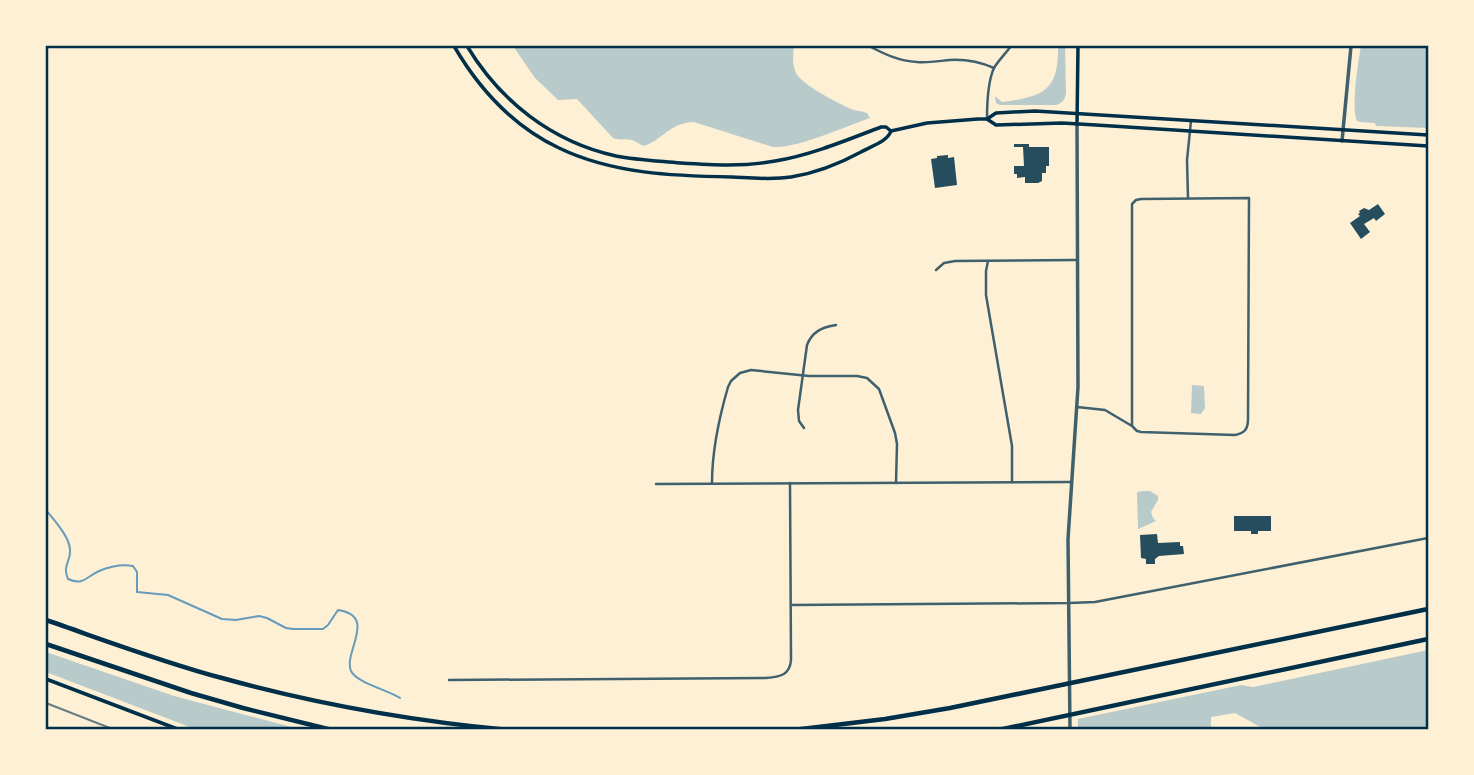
<svg xmlns="http://www.w3.org/2000/svg" width="1474" height="775" font-family="'Roboto Condensed',sans-serif">
<style>
.green{fill:#b9caca}
.lines{fill:none;stroke-linecap:round;stroke-linejoin:round}
.stream{stroke:#669bbc;stroke-width:2}
.building{fill:#264d5e}
.minor{stroke:#3f606c;stroke-width:2.5}
.tertiary{stroke:#3f606c;stroke-width:3.5}
.secondary{stroke:#003049;stroke-width:3.5}
.motorway{stroke:#003049;stroke-width:4.5}
.rail{stroke:#657d81;stroke-width:2}
.neatline{fill:none;stroke:#003049;stroke-width:2.5}
</style>
<rect width="100%" height="100%" fill="#fdf0d5"/>
<g class="green">
<path d="M513,46H794C793,55 792,64 796,73C802,85 838,103 851,109C856,111 862,111 867,113L870,118C847,126 795,149 773,147L694,122C669,123 664,139 644,146C640,145 636,141 632,140C625,138 620,141 613,138L577,99L558,100L555,97L535,78Z"/>
<path d="M1058,46H1065L1066,93C1065,100 1062,103 1056,105H1000L996,103L995,96L1002,102C1043,97 1059,91 1058,46Z"/>
<path d="M1361,46H1428V128L1376,126L1375,123L1360,122L1357,121C1351,106 1358,63 1361,46Z"/>
<path d="M1192,385L1204,386L1205,408L1201,414L1191,413Z"/>
<path d="M1143,491H1150L1158,496V500L1151,512L1153,518L1156,521L1138,529L1137,492Z"/>
<path d="M1428,650V729H1264L1235,713L1211,717V729L1141,730V727L1126,730L1078,729V719L1241,685L1253,687Z"/>
<path d="M46,652L174,696L299,729H195L46,672Z"/>
</g>
<g class="lines">
<path class="stream" d="M46,510C53,519 70,537 70,550C71,562 62,565 68,579C83,586 86,577 99,571C111,566 121,564 133,566L137,572V592L168,595L222,619L236,620L259,616L267,618L286,628L293,629H323L328,625L338,610C378,616 343,652 351,671C357,683 388,690 400,698"/>
</g>
<g class="building">
<path d="M1014,144H1029V147H1049V166H1046V173H1042V181L1038,183H1025V177L1017,178V174H1014V166H1024L1023,147H1014Z"/>
<path d="M948,155V158L954,157L957,185L935,188L931,159L937,158V156Z"/>
<path d="M1378,204L1385,214L1376,221L1374,218L1364,224L1370,232L1361,239L1350,223L1360,216L1358,214L1360,213L1359,211L1364,208L1369,210Z"/>
<path d="M1234,516H1271V531H1258V534H1251V531H1234Z"/>
<path d="M1157,534L1158,543L1180,542V546H1183L1184,554L1159,556L1155,559V564H1146V559L1141,558L1140,535Z"/>
</g>
<g class="lines">
<g class="minor">
<path d="M869,46C884,54 899,61 917,62C928,63 939,61 950,60C966,59 980,62 994,68"/>
<path d="M987,119C987,105 988,81 994,68C998,61 1006,53 1011,46"/>
<path d="M1188,198L1187,160L1191,121"/>
<path d="M988,261L986,271V295L1012,446V482"/>
<path d="M936,270L944,263L955,261L1076,260"/>
<path d="M1077,407L1105,410L1132,426L1137,431L1141,432L1235,435C1245,433 1248,429 1248,419L1249,198L1141,199L1136,200L1132,204V426"/>
<path d="M804,428L799,421L798,410L807,345C812,332 822,327 836,325"/>
<path d="M712,483C712,450 719,418 728,387L731,381L740,373L751,370L809,376H857L867,378L879,389L895,433L897,444L896,483"/>
<path d="M656,484L1071,482"/>
<path d="M791,605L1069,603L1095,602L1428,538"/>
<path d="M449,680L766,678C780,677 790,675 791,660L790,483"/>
</g>
<g class="tertiary">
<path d="M1342,141L1351,46"/>
<path d="M1070,730L1068,539L1078,387L1077,124"/>
</g>
<g class="secondary">
<path d="M454,46C479,89 513,126 559,148C613,174 674,176 732,177C752,178 772,180 791,177C816,173 839,164 861,152C871,146 887,142 891,131"/>
<path d="M467,46C500,101 552,142 616,156C637,160 659,161 680,163C712,165 743,167 775,161C811,155 847,140 881,127H886L891,131L927,123L978,119H987L996,125L1062,123L1096,125L1428,146"/>
<path d="M987,119L996,113L1035,111L1428,135"/>
<path d="M1077,124L1078,46"/>
<path d="M46,679L180,730"/>
</g>
<g class="motorway">
<path d="M46,620C104,640 162,662 222,678C316,704 412,721 509,730"/>
<path d="M46,644L191,693L243,708L332,730"/>
<path d="M793,730L885,719L950,708L1428,609"/>
<path d="M998,730L1428,639"/>
</g>
<path class="rail" d="M46,703L115,730"/>
</g>
<rect width="1474" height="775" fill="none" stroke="#fdf0d5" stroke-width="94"/>
<rect x="47" y="47" width="1380" height="681" class="neatline"/>
</svg>
